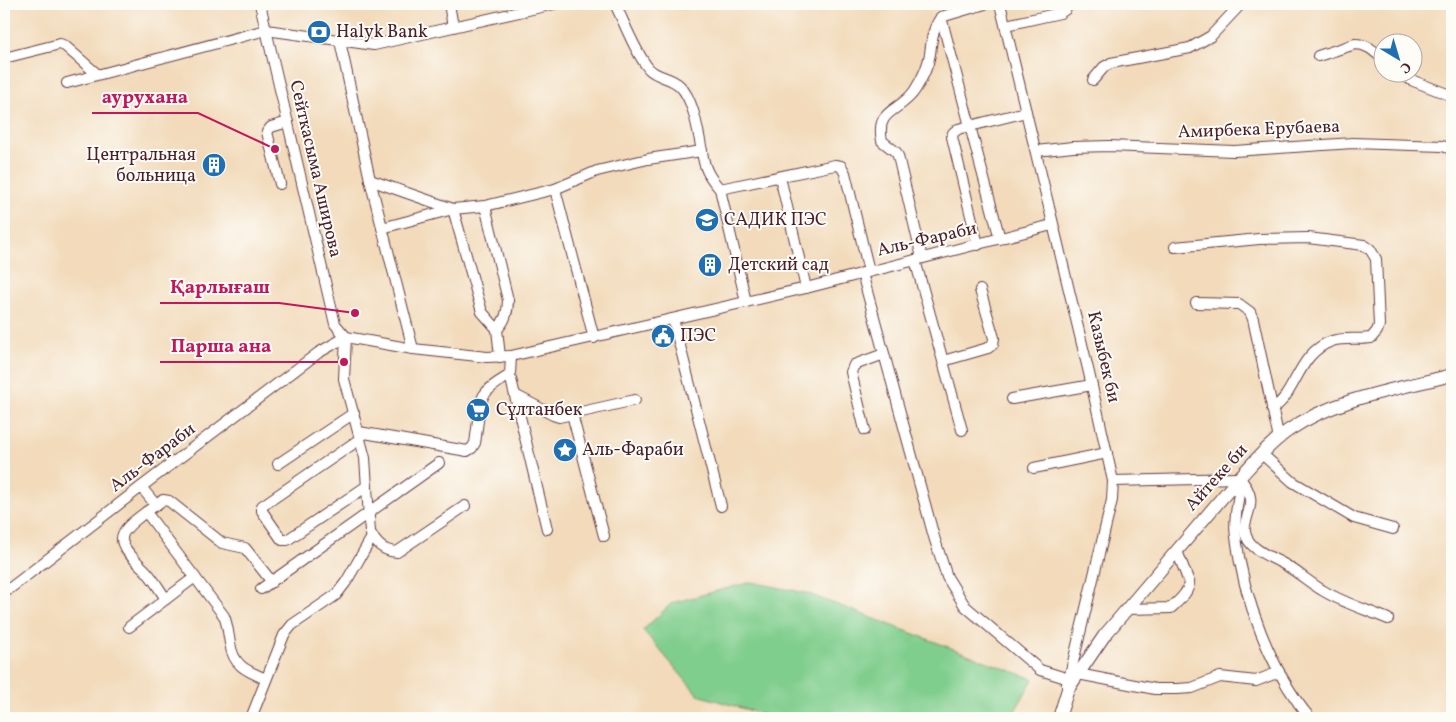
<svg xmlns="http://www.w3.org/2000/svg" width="1456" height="722" font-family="Vollkorn,serif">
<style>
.green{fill:#80ce8d;stroke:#65765c}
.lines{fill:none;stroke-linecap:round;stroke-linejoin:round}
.minor-casing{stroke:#633b40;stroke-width:12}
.tertiary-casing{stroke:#633b40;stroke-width:14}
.minor{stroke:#fff;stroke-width:10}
.tertiary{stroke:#fff;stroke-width:12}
.labels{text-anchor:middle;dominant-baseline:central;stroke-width:4;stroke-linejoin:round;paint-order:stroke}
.poi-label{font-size:18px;fill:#4a1f2b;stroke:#fdfcf7;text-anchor:start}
.street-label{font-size:18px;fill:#4a1f2b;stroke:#fdfcf7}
.leader{fill:none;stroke:#c2185b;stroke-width:2}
.callout-dot{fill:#c2185b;stroke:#fdfcf7;stroke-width:2}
.callout-label{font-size:19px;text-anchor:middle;font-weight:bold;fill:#c2185b;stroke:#fdfcf7;stroke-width:4;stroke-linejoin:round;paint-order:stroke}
</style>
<rect width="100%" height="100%" fill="#fdfcf7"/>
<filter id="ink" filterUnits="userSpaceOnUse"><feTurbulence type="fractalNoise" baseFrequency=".02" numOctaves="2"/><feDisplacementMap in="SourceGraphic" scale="10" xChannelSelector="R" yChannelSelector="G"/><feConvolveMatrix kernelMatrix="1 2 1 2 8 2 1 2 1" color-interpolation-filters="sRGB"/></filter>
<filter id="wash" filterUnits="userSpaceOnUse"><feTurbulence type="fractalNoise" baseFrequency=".0096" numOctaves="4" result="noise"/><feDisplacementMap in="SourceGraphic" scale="20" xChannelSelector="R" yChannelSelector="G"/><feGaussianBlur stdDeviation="1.12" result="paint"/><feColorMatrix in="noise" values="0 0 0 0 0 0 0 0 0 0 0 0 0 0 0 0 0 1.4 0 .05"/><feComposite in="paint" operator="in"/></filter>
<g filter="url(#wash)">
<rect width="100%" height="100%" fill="#f2daba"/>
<path class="green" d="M751,582L806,593L1033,679L1011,718H775L698,695L643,630L672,603Z"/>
</g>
<g filter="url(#ink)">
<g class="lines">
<g class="minor-casing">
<g id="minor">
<path d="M260,4L335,324L346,337"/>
<path d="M449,4L453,27"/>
<path d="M615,4C625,24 635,52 649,69C658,78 671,77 680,86C694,100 698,132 702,151"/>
<path d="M941,17L1000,239"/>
<path d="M1006,25L1060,13L1066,9L1067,4"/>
<path d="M340,41L370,180L413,349"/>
<path d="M1318,56L1355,44C1368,44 1375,52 1384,60"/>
<path d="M4,58L60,44L65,46L97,74"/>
<path d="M1398,72L1411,80L1452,96"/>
<path d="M1093,80L1104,67L1111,63L1190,48L1211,36L1241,4"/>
<path d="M67,83L266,30L374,45L554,4"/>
<path d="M1036,151L1073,147L1109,146L1234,151L1353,143L1442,146L1452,149"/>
<path d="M780,177L806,288"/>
<path d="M370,180L453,209L485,206L555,189L597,171L648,159L702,151C704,168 709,177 720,189L746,302"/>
<path d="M280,184L267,132L271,127L288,122"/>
<path d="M555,189L594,338"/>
<path d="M720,189L835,165L841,166L845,173L869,271"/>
<path d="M485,206L508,300C508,311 505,322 497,329"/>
<path d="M382,228L453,209L482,312L497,329L500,357"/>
<path d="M978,245L952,137L953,133L958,129L1026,112"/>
<path d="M1175,247L1259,239L1308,238L1364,245L1370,249L1376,259L1379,325L1377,331L1371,338C1358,340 1344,337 1332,341C1297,353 1297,394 1272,409"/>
<path d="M922,258L898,156L896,152L882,141C875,108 900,113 915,90C922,79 928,67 930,54C932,38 932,31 941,17L985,4"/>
<path d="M915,260L962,430"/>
<path d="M862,273L934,537L947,577L965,606L1040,670L1069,679L1112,500L1113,481L1089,373L1000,4"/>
<path d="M1196,303L1239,304L1250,312L1253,319L1279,439"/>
<path d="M673,319L721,506"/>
<path d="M346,337L344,379L365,458L370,532C376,544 383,551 397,552L465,506"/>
<path d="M511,356L510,375L547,529"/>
<path d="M943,361L988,348L993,344L994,338L980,290"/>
<path d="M515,395L553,415L559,417L635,400"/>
<path d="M1012,399L1092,385"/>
<path d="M572,414L604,536"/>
<path d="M865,430L851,372L854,365L884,354"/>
<path d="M359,432L467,451L472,448L475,443C477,432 479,402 484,395C490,386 502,380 510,375"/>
<path d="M360,439L262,506V511L282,540H287L367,486"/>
<path d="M1262,454L1293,482L1354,518L1393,529"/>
<path d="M278,464L354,413"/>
<path d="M1034,468L1107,453"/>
<path d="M1241,480C1239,498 1233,519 1236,537C1243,597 1271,672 1310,718"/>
<path d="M1113,481L1239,478C1265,504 1237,519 1247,538C1254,552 1274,558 1287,566C1299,573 1310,583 1322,590C1341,602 1367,610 1388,619"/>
<path d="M141,487L156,505L146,512L224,616C228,626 228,633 230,643C233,666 247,671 266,679"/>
<path d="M156,505L163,500L169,501L222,543L245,548L272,582"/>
<path d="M146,512C114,535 115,541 143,568C152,576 159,589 166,599"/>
<path d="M261,589L439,463"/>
<path d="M4,593L141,487L318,353L346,337L413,349L487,357L511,356L806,288L1052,225"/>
<path d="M1127,609L1171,608C1178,601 1189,593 1189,582L1177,551"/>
<path d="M129,627L195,577"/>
<path d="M1078,674L1155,689H1177L1192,688L1220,677L1256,681L1279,672"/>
<path d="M251,718L284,635L292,625L336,595L346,582L372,537"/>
</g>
</g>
<g class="tertiary-casing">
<g id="tertiary">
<path d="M1068,689L1104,636L1239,478C1254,462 1270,443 1289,430C1336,398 1398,389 1452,375"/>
<path d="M1059,718L1068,689V681"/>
</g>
</g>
<use href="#minor" class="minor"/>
<use href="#tertiary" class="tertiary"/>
</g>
</g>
<defs>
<g id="bank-disc" transform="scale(1.25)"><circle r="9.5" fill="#1f6fb2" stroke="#fdfcf7"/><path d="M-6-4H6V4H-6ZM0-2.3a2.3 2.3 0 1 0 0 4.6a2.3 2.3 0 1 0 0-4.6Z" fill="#fff"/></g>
<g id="building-disc" transform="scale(1.25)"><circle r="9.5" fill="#1f6fb2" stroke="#fdfcf7"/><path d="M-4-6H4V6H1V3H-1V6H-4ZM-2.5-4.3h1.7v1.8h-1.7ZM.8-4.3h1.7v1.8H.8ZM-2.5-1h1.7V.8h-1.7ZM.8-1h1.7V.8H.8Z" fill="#fff"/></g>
<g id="school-disc" transform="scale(1.25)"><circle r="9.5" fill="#1f6fb2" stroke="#fdfcf7"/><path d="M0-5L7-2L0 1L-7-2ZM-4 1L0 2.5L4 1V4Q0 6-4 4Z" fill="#fff"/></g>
<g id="civic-disc" transform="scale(1.25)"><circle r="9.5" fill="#1f6fb2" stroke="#fdfcf7"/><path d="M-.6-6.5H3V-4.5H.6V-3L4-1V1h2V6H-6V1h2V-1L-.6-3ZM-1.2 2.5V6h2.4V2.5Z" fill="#fff"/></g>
<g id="supermarket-disc" transform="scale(1.25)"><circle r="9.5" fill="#1f6fb2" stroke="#fdfcf7"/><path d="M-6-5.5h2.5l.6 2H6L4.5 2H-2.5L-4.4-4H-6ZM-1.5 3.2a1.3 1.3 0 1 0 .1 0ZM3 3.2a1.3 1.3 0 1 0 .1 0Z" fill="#fff"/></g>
<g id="sight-disc" transform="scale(1.25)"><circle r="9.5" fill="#1f6fb2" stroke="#fdfcf7"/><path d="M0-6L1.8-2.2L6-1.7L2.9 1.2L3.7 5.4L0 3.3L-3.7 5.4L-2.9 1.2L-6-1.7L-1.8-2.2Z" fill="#fff"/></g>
</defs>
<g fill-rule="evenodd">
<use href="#bank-disc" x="319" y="32"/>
<use href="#building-disc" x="214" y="165"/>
<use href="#school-disc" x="707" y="220"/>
<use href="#building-disc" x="710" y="265"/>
<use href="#civic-disc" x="663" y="336"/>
<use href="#supermarket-disc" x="478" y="410"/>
<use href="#sight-disc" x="565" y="450"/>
</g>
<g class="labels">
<g class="poi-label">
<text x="336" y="32">Halyk Bank</text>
<text x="196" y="155" text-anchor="end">Центральная<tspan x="196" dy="21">больница</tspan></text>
<text x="724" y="220">САДИК ПЭС</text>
<text x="728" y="265">Детский сад</text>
<text x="680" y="336">ПЭС</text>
<text x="496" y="410">Сұлтанбек</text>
<text x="582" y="450">Аль-Фараби</text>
</g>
<g class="street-label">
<text transform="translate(1259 130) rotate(-2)">Амирбека Ерубаева</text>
<text transform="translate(315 169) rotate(77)">Сейткасыма Аширова</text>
<text transform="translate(927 240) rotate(-13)">Аль-Фараби</text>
<text transform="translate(1103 357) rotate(77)">Казыбек би</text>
<text transform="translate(153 458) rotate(-37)">Аль-Фараби</text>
<text transform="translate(1217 478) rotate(-48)">Айтеке би</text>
</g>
</g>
<path class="leader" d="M275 149L198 113H92M355 313L279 303H160M344 362L281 362H160"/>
<g class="callout-dot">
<circle cx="275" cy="149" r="5"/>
<circle cx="355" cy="313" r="5"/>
<circle cx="344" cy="362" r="5"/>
</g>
<g class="callout-label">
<text x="145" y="103">аурухана</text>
<text x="220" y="293">Қарлығаш</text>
<text x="221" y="352">Парша ана</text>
</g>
<rect width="1456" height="722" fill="none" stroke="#fdfcf7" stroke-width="20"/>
<g transform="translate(1398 58) rotate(142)"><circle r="24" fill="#fdfcf7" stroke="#b5a4a5"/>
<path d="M0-4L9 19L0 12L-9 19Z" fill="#1f6fb2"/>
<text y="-8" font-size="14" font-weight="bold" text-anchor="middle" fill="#4a1f2b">С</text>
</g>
</svg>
